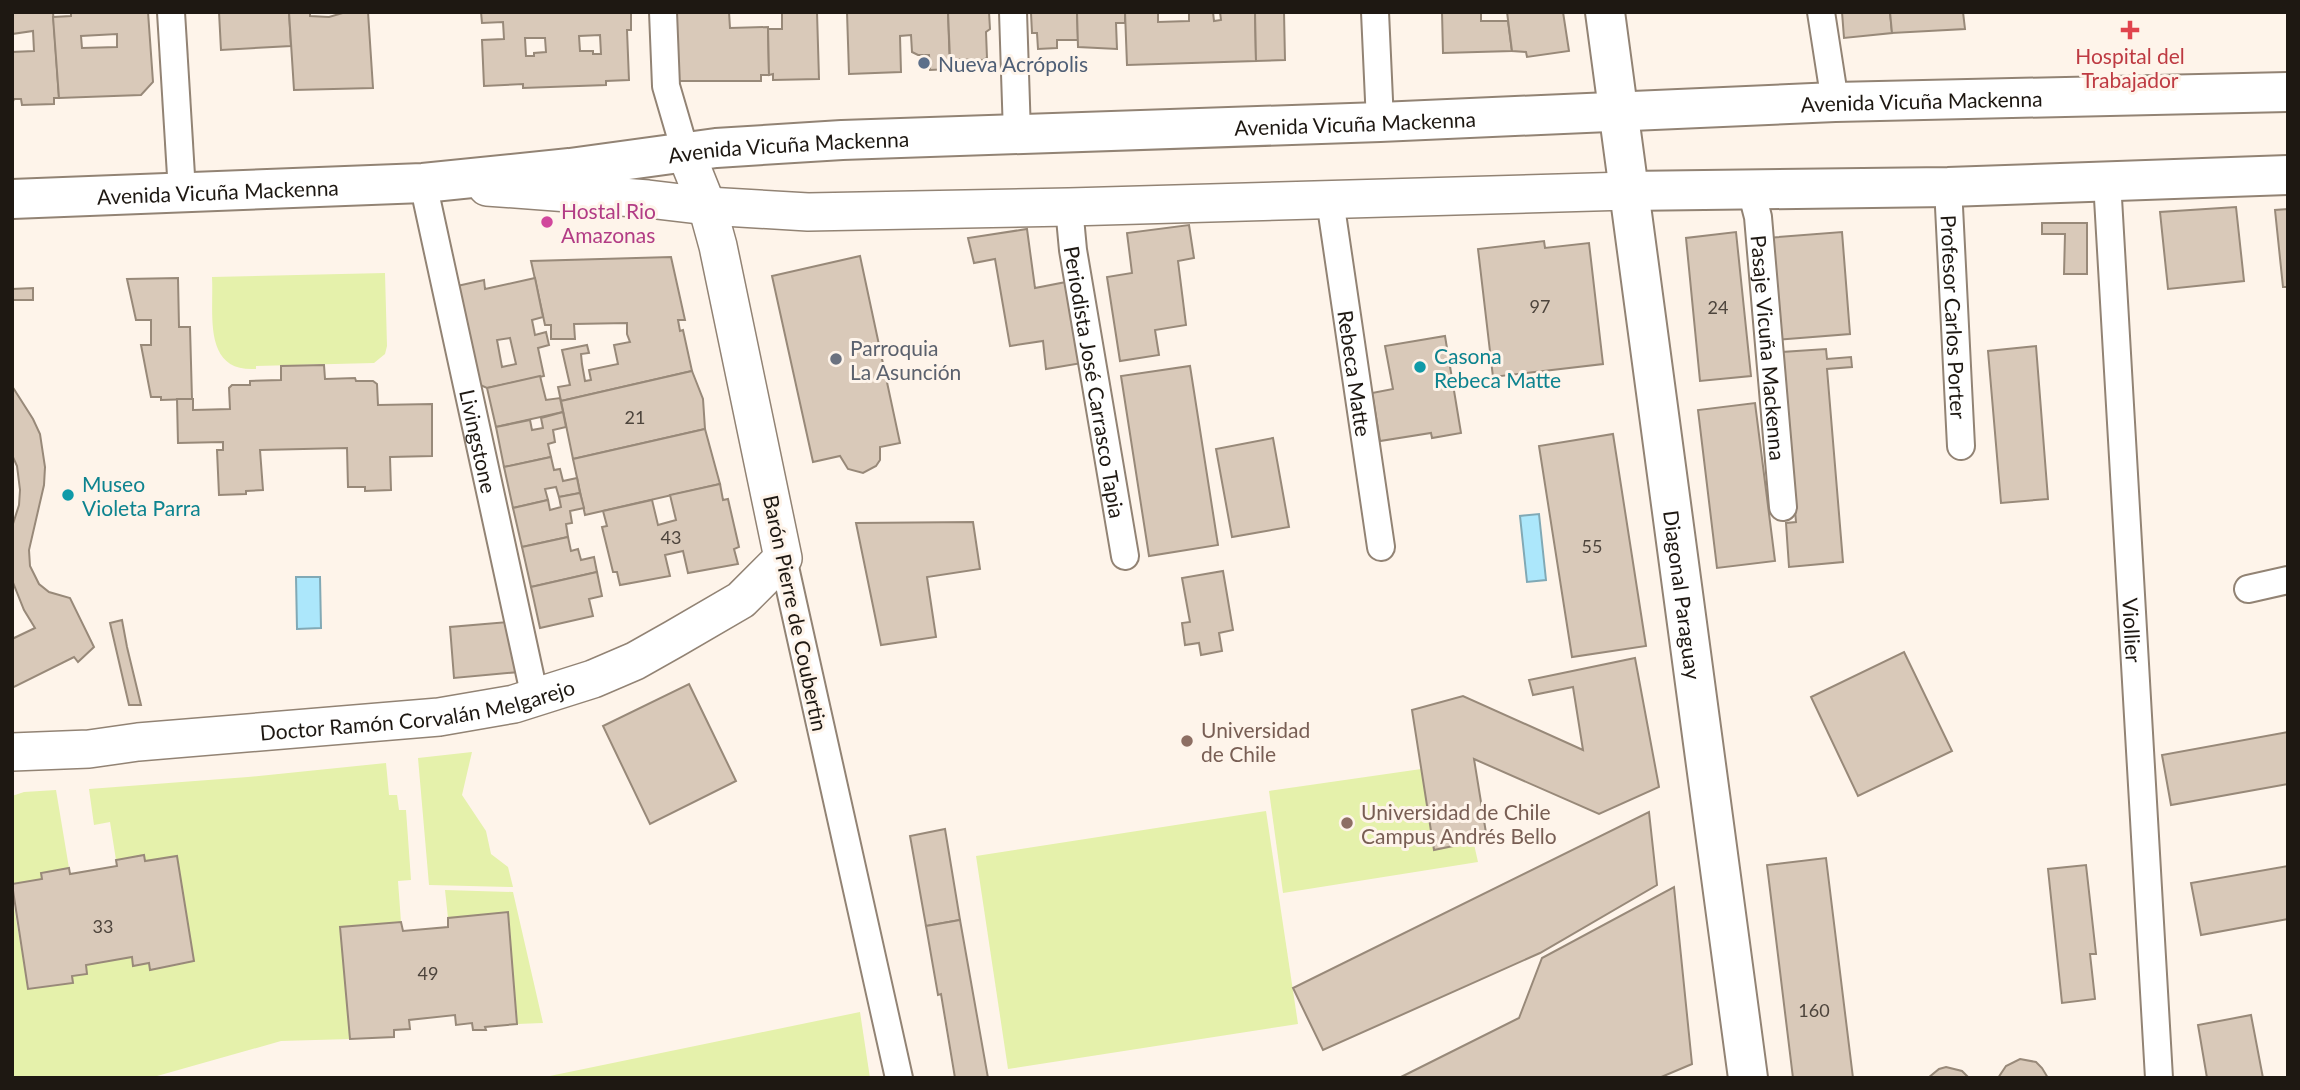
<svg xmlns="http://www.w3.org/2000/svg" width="2300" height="1090" font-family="Lato,sans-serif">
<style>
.green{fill:#e5f1ab}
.water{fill:#ace7fb;stroke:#81a9b5;stroke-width:2}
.building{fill:#d9c9b9;stroke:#988979;stroke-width:2;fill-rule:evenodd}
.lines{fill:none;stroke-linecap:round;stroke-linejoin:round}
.minor-casing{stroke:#928374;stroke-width:30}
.secondary-casing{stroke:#928374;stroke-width:40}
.primary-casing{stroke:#928374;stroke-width:42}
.minor{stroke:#fff;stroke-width:26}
.secondary{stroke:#fff;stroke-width:37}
.primary{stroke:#fff;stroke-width:38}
.health-dot{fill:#e0444e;stroke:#fef4ea;stroke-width:2.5}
.service-dot{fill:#5c6f8a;stroke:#fef4ea;stroke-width:2.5}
.hotel-dot{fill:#d1479c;stroke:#fef4ea;stroke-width:2.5}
.worship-dot{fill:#6b7280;stroke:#fef4ea;stroke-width:2.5}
.culture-dot{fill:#0f9aa8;stroke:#fef4ea;stroke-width:2.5}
.education-dot{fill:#8d6e63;stroke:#fef4ea;stroke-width:2.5}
.labels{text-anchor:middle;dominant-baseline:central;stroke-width:6;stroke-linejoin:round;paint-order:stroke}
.number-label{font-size:18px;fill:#4d443c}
.health-label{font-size:21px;fill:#be3a42;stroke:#fef4ea}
.service-label{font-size:21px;fill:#4e5e75;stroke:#fef4ea;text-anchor:start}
.street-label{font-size:21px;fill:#1e1812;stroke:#fef4ea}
.hotel-label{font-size:21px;fill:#b23c85;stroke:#fef4ea;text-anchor:start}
.worship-label{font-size:21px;fill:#5b616d;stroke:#fef4ea;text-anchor:start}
.culture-label{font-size:21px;fill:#0d838f;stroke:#fef4ea;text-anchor:start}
.education-label{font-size:21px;fill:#785e54;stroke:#fef4ea;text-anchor:start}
</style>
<rect width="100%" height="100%" fill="#fef4ea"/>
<g class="green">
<path d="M385,273L387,346L385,354L374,363L256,366V369C202,372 214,314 212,277Z"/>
<path d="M472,752L462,795L486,831L491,854L508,867L513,887L429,885L418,758Z"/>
<path d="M386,763L389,795H397L399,810H406L411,880L398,881L401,922L340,927L350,1039L281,1041L150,1078H12V895L28,989L73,983L72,976L87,973L86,965L132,957L133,966L149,963L150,970L194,960L177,856L145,861L144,855L116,860L110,822L94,825L89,789L248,777Z"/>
<path d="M1456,764L1478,862L1283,893L1269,791Z"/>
<path d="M56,790L69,868L41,873L42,879L12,884V796L24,792Z"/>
<path d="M1266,811L1298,1024L1008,1069L976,856Z"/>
<path d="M445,890L513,892L543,1023L517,1024L508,912L448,918Z"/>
<path d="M860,1012L870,1078H540Z"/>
</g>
<g class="water">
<path d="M1539,514L1546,580L1527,582L1520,516Z"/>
<path d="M296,577H320L321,628L297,629Z"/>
</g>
<g class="building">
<path d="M12,12H53L59,98H54V104L22,105L21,99H14L12,104V52L34,51L33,31L12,34Z"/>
<path d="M71,12H148L153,82L141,95L59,98L53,17L71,16ZM117,34V47L82,48L81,36Z"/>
<path d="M219,12H289L291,46L221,50Z"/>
<path d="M289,12H310V16L329,17L346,12H368L373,88L294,90Z"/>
<path d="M481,12H631V30H627L629,80L606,81V85L523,88V84L484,86L482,40L504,39L503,22L482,23ZM600,35L601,54H593V51H580L579,36ZM525,38H545L546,52L534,53V56H526Z"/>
<path d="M676,12H729L730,28L768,27L769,75H761V81H678Z"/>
<path d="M782,12H817L819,79L773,80V74L769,75L768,29H782Z"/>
<path d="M847,12H948L950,69L930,70L929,55H918L912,52L911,35L900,36L901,72L849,74Z"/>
<path d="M948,12H989L990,29L986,32L987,58L983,60L950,59Z"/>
<path d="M1077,12L1078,40H1057V48L1038,49L1037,33H1032L1031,13L1027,12Z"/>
<path d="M1077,12H1125V23H1116L1117,49L1078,47Z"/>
<path d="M1125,12H1158V22L1189,21V12H1213L1214,21L1221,20L1220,12H1255L1256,61L1127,65Z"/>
<path d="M1255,12H1284L1285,60L1256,61Z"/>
<path d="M1442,12H1481V21H1508L1512,51L1443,53Z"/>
<path d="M1507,12H1563L1569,51L1527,57L1526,52L1512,51Z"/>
<path d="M1842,12H1890L1892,33L1844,38Z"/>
<path d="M1890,12H1963L1965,29L1892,33Z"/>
<path d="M2236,207L2244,281L2168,289L2160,212Z"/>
<path d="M2288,209V287H2283L2275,210Z"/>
<path d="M2042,223H2087V274H2064L2065,234H2042Z"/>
<path d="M1189,225L1194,258L1178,261L1186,325L1155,330L1159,355L1120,361L1107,277L1132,273L1127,233Z"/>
<path d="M1027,229L1035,288L1066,282L1082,363L1046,369L1043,341L1010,346L995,259L974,263L968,238Z"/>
<path d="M1736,232L1751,376L1700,381L1686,238Z"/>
<path d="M1842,232L1850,334L1776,340L1767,238Z"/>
<path d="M1544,241L1545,248L1589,243L1603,364L1493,377L1478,249Z"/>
<path d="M860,256L900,443L880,447V460L876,466L863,473L848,469L840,456L813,462L772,276Z"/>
<path d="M671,257L685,320H678L680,331L683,330L692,371L561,401L558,387L570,385L562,350L587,345L589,353L581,354L582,364L585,381L591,380L589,370L618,364L614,345L630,342L627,334V323L574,324L575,339H551V325H545L531,261Z"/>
<path d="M178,278L179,327H190L192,399L161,400V397H151L141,345H151V320H136L127,279Z"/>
<path d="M535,278L543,317L532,320L535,335L546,332L549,345L538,348L544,376L487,388L478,384L457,286L484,280L485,289ZM510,338L516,364L502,367L497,340Z"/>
<path d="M33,288V300H12V289Z"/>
<path d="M1445,336L1461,433L1432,438L1431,433L1380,441L1372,393L1393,389L1385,346Z"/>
<path d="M2036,346L2048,499L2001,503L1988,351Z"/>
<path d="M1826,349L1827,359L1851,357L1852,367L1827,369L1843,562L1789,567L1786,523L1796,522L1782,352Z"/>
<path d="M324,365L325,379L355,378L356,381H373L377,384L378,405L432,404V456L390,457L391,490L365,491V487H348L347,448L260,450L263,490L246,491V494L219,495L217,450H223V442L178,443L177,399H193V410L230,409L229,388L232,385H250V381L281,380V366Z"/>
<path d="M1190,366L1218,545L1149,556L1121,376Z"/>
<path d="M692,371L703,399L705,429L573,459L561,401Z"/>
<path d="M540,376L546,400L560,398L563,412L496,427L487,388Z"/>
<path d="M12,386L33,419L40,434L45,467L44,485L29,550L30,566L39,584L49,592L70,598L94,647L78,662L74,657L12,688V639L35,628L24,610L12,580V527L19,505L20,490L17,466L12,455Z"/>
<path d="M1755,403L1775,561L1717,568L1698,410Z"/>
<path d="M563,412L566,427L553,430L555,442L548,444L551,457L504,467L496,427L530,420L532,430L543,428L541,418Z"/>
<path d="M705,429L720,484L585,515L573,459Z"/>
<path d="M1613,434L1646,646L1572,657L1539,446Z"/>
<path d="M1273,438L1289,527L1232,537L1216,449Z"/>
<path d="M551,457L554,470L560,469L563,481L577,478L580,493L559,497L556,487L545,489L548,500L513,508L504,467Z"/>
<path d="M720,484L723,500L728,499L739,547L734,549L738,564L688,573L683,551L665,555L670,576L620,585L617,572H613L602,527L607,526L603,511L652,500L658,525L676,520L670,495Z"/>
<path d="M580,493L584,508L570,511L572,523L566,524L568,537L522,547L513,508L548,500L550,510L561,507L559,497Z"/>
<path d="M973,522L980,569L927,577L936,637L881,645L856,523Z"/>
<path d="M568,537L571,551L578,549L581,560L594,557L597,572L531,587L522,547Z"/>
<path d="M1223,571L1233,630L1219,633L1222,651L1201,655L1199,643L1185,645L1182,623L1190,622L1182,578Z"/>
<path d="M597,572L602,596L589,599L593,616L540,628L531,587Z"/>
<path d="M122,620L127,647L141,705H129L110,623Z"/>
<path d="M508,622L519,672L454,678L450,627Z"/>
<path d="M1904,652L1952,751L1858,796L1811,697Z"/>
<path d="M1635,658L1659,787L1599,814L1474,759L1487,839L1434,850L1412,710L1463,696L1583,750L1573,687L1533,695L1529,680Z"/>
<path d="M689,684L736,781L650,824L603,726Z"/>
<path d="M2288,732V784L2171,805L2162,755Z"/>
<path d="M1649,812L1657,885L1540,953L1323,1050L1293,988Z"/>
<path d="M945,829L960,920L926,926L910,836Z"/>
<path d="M144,855L145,861L177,856L194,961L150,970L149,963L133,966L132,957L86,965L87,974L72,976L73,983L28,989L12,884L42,879L41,873L69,868L70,874L117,866L116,860Z"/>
<path d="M1826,858L1853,1078H1793L1767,865Z"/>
<path d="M2086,865L2096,954H2090L2095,999L2062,1003L2048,869Z"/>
<path d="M2288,866V919L2201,935L2191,883Z"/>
<path d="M1674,887L1692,1064L1659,1078H1399L1519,1018L1542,958Z"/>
<path d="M508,912L517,1024L485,1027L486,1030H473L472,1023L456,1025L455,1015L409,1020L410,1029L394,1030V1037L350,1039L340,927L401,922L403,931L448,927V918Z"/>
<path d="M960,920L988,1078H955L941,994L938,995L926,926Z"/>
<path d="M2251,1015L2263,1078H2207L2198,1025Z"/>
<path d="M2020,1059L2036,1062L2042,1068L2048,1078H1998L2006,1066Z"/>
<path d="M1946,1067L1962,1071L1969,1078H1928L1939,1069Z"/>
</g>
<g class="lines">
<g class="minor-casing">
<g id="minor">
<path d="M171,12L182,192"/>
<path d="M663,12L666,86L685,151"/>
<path d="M1013,12L1017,134"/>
<path d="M1375,12L1380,122"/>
<path d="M1821,12L1835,102"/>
<path id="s1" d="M2107,181L2159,1078"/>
<path id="s2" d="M423,183L535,698"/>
<path id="s3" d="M1948,187L1961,446"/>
<path id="s4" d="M1751,190L1758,217L1783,507"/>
<path id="s5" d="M1330,200L1381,547"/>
<path id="s6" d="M1069,207L1073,250L1125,556"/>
<path d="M783,558L899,1078"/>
<path d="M2248,589L2288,580"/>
</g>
</g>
<g class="secondary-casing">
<g id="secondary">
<path d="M487,187L648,199L707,206L808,212L1069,207L1628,191"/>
<path id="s7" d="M12,752L89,749L138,742L439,717L514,704L593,679L635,661L674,639L741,600L783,558L718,246L707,206L685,151"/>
</g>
</g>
<g class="primary-casing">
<g id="primary">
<path id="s8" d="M1605,12L1748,1078"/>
<path d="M1628,191L1948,187L2288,175"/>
<path id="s9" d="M12,199L423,183L570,168L716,148L842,140L1380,122L1835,102L2288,92"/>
</g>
</g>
<use href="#minor" class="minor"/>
<use href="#secondary" class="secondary"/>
<use href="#primary" class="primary"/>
</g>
<path class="health-dot" d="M2126.5 19.5h7v7h7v7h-7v7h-7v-7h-7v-7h7z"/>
<circle class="service-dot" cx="924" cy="63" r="7"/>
<circle class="hotel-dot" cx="547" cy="222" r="7"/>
<circle class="worship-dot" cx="836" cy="359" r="7"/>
<g class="culture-dot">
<circle cx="1420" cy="367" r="7"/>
<circle cx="68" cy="495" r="7"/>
</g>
<g class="education-dot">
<circle cx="1187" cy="741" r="7"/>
<circle cx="1347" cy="823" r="7"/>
</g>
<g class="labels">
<g class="number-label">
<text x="1540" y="306">97</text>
<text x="1718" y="307">24</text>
<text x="635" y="417">21</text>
<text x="671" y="537">43</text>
<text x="1592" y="546">55</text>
<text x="103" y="926">33</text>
<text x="428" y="973">49</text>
<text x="1814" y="1010">160</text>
</g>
<g class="health-label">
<text x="2130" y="55">Hospital del<tspan x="2130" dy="24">Trabajador</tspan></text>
</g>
<g class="service-label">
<text x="938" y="63">Nueva Acrópolis</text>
</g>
<g class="street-label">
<text stroke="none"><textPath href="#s9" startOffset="1913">Avenida Vicuña Mackenna</textPath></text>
<text stroke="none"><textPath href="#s9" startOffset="1346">Avenida Vicuña Mackenna</textPath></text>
<text stroke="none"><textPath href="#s9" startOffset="779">Avenida Vicuña Mackenna</textPath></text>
<text stroke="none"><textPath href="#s9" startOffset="206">Avenida Vicuña Mackenna</textPath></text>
<text stroke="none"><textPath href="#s3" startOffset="130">Profesor Carlos Porter</textPath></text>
<text stroke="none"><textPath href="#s4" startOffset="159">Pasaje Vicuña Mackenna</textPath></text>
<text stroke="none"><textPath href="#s5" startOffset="175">Rebeca Matte</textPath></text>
<text stroke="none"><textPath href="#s6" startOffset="177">Periodista José Carrasco Tapia</textPath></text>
<text stroke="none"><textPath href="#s2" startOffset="264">Livingstone</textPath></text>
<text stroke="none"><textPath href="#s8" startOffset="588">Diagonal Paraguay</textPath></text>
<text transform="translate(796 613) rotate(78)">Barón Pierre de Coubertin</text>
<text stroke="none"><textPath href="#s1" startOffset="450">Viollier</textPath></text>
<text stroke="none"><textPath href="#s7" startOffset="408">Doctor Ramón Corvalán Melgarejo</textPath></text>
</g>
<g class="hotel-label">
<text x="561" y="210">Hostal Rio<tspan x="561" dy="24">Amazonas</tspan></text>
</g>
<g class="worship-label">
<text x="850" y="347">Parroquia<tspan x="850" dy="24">La Asunción</tspan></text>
</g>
<g class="culture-label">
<text x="1434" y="355">Casona<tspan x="1434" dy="24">Rebeca Matte</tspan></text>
<text x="82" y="483">Museo<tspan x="82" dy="24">Violeta Parra</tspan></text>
</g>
<g class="education-label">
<text x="1201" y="729">Universidad<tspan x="1201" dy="24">de Chile</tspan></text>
<text x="1361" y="811">Universidad de Chile<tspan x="1361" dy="24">Campus Andrés Bello</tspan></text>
</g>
</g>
<rect width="2300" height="1090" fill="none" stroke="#1e1812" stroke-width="28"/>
</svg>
